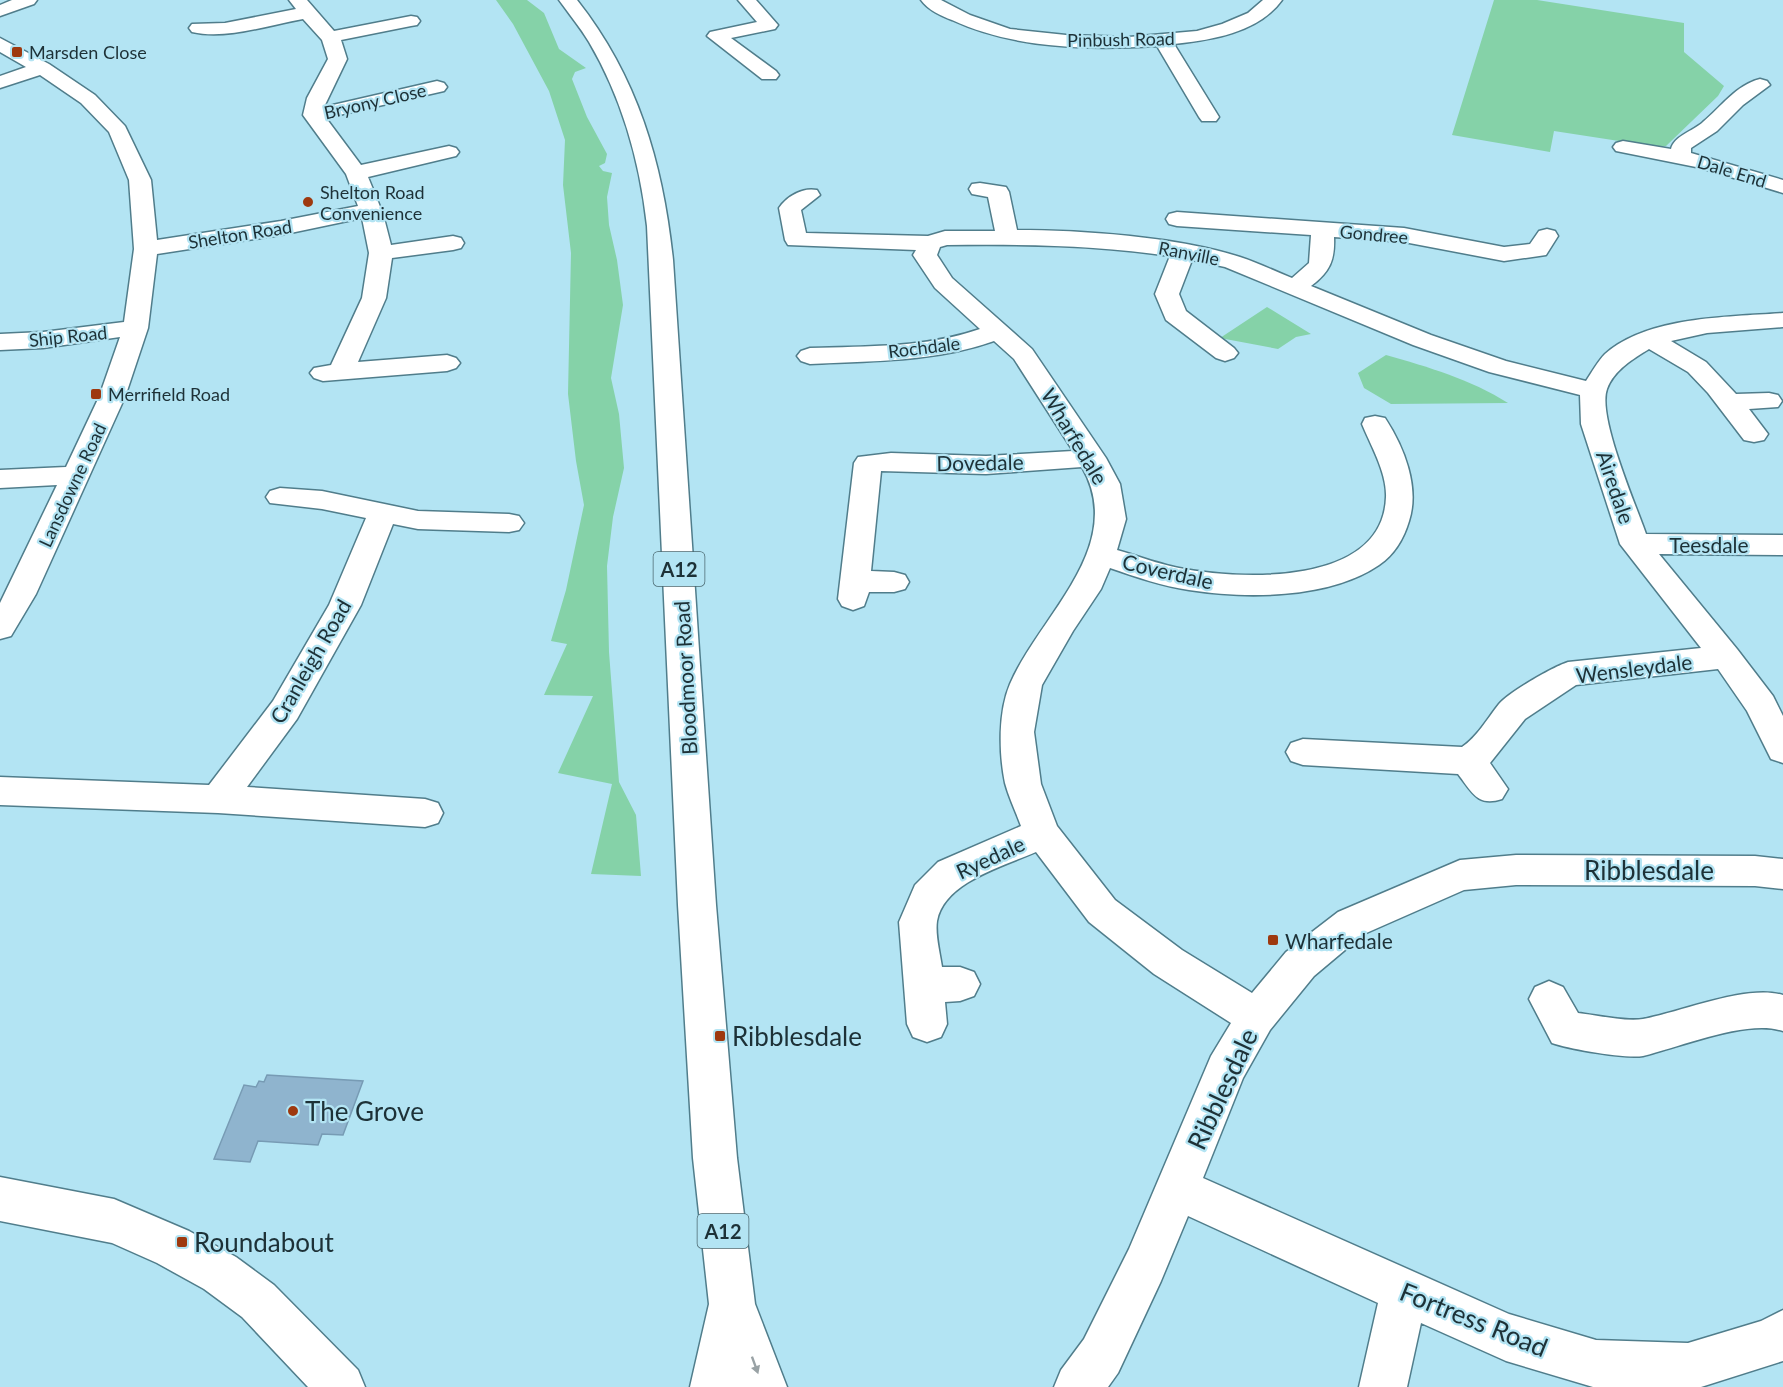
<svg xmlns="http://www.w3.org/2000/svg" width="1783" height="1387" font-family="Lato,sans-serif">
<style>
.green{fill:#85d2a8}
.building{fill:#8fb4ce;stroke:#779bb4;stroke-width:1.5}
.lines{fill:none;stroke-linecap:round;stroke-linejoin:round}
.minor-casing{stroke:#507d8b;stroke-width:3}
.major-casing{stroke:#507d8b;stroke-width:3}
.highway-casing{stroke:#507d8b;stroke-width:3}
.minor{fill:#fff;fill-rule:evenodd}
.major{fill:#fff;fill-rule:evenodd}
.highway{fill:#fff;fill-rule:evenodd}
.oneway{fill:#99a2a5}
.poi-dot{fill:#9e390f;stroke:#b3e4f3;stroke-width:2}
.labels{text-anchor:middle;dominant-baseline:central;stroke-width:4.5;stroke-linejoin:round;paint-order:stroke}
.far-street-label{font-size:18px;fill:#1d3137;stroke:#b3e4f3}
.far-poi-label{font-size:18px;fill:#1d3137;stroke:#b3e4f3;text-anchor:start}
.shield{fill:#b3e4f3;stroke:#4a676f;stroke-width:1.5}
.shield-label{font-size:20px;font-weight:bold;fill:#1d3137}
.street-label{font-size:21px;fill:#1d3137;stroke:#b3e4f3}
.poi-label{font-size:21px;fill:#1d3137;stroke:#b3e4f3;text-anchor:start}
.near-street-label{font-size:26px;fill:#1d3137;stroke:#b3e4f3}
.near-poi-label{font-size:26px;fill:#1d3137;stroke:#b3e4f3;text-anchor:start}
</style>
<rect width="100%" height="100%" fill="#b3e4f3"/>
<g class="green">
<path d="M496,0H527L544,13L559,49L586,68L575,72L572,79L587,117L607,154L605,163L599,166L603,171L612,173L607,197L609,225L617,260L623,305L611,378L619,414L624,468L613,517L607,566L609,652L619,782L636,815L641,876L591,874L612,784L558,773L593,696L544,695L567,644L551,641L566,590L584,505L576,461L568,394L571,253L563,185L565,140L549,91L513,24Z"/>
<path d="M1494,0H1537L1684,23V52L1724,86L1718,96L1666,146L1658,147L1554,131L1550,152L1452,135Z"/>
<path d="M1267,307L1311,334L1296,337L1278,349L1220,338Z"/>
<path d="M1386,355C1428,367 1470,379 1508,403L1391,404L1364,388L1358,373Z"/>
</g>
<path class="building" d="M267,1075L363,1081L343,1135L322,1134L318,1145L258,1141L250,1162L214,1159L244,1085L256,1087L259,1081L264,1082Z"/>
<g class="lines">
<g class="minor-casing">
<g id="minor">
<path d="M12,0H37L34,4L0,16V5Z"/>
<path d="M289,0H307L334,31L411,16L417,17L420,21L417,25L411,26L341,40L347,59L324,107L437,81L444,83L447,87L444,91L326,118L361,165L449,146L456,148L459,152L456,156L368,177L383,214L391,245L453,236L461,238L464,243L461,248L453,250L392,258L386,298L358,362L447,355L456,358L460,363L456,368L447,371L323,381L314,378L310,373L314,368L331,365L362,298L369,253L362,218L281,235L157,254L148,328L125,397L36,594L11,636L0,639V603L57,485L0,488V470L66,467L99,397L120,337L43,348L0,350V334L43,332L124,322L134,249L129,180L109,132L81,103L40,75L0,88V76L26,67L0,52V38L49,64L95,95L125,126L151,180L157,240L281,221L358,206L346,174L303,115L307,98L328,59L322,40L303,19C269,25 226,40 192,32L189,28L192,24L225,23L296,9Z"/>
<path d="M738,0H756L778,25L775,29L731,38L776,71L779,75L776,79H762L707,36L710,32L757,22Z"/>
<path d="M921,0H941L970,15L1010,29L1066,35L1129,37L1197,31L1222,24L1248,13L1263,0H1282C1258,33 1211,40 1174,44L1219,117L1216,121H1202L1199,117L1157,46C1088,50 1015,49 952,20C941,16 928,10 921,0Z"/>
<path d="M1760,79L1767,81L1770,85L1743,105L1717,131L1691,148V153L1783,180V193L1701,168L1616,151L1613,147L1616,143L1623,141L1671,149C1674,136 1693,131 1703,122C1721,107 1736,85 1760,79Z"/>
<path d="M980,183L1006,187L1009,192L1017,230C1083,230 1178,237 1240,257C1258,263 1275,271 1292,278L1309,263L1311,235L1177,226L1169,224L1166,219L1169,214L1177,212L1404,228L1504,247L1530,244L1539,231L1547,229L1555,231L1558,236L1546,255L1504,261L1404,242L1334,237C1335,260 1330,272 1311,286L1431,335L1506,361L1586,381C1592,372 1598,361 1605,354C1648,316 1729,317 1783,313V327L1707,333L1671,341L1706,362L1736,394L1769,393L1778,395L1782,401L1778,407L1749,409L1768,434L1764,440L1754,442L1744,440L1708,393L1688,372L1649,349C1633,359 1614,370 1607,389C1597,416 1636,505 1646,534L1783,535V555L1659,554L1737,649L1773,696L1783,716V763L1771,759L1747,711L1718,669L1576,685L1525,719L1490,763L1508,789L1502,799C1477,807 1472,792 1458,774L1303,765L1291,761L1286,752L1291,743L1303,739L1462,747C1477,737 1487,719 1499,704C1509,692 1553,667 1568,662L1701,648L1620,544L1581,424L1580,395L1489,372L1413,345L1225,267L1192,260L1179,294L1186,311L1234,348L1238,353L1234,358L1225,361L1216,358L1166,320L1155,294L1170,256C1096,245 1022,244 947,245L940,247L937,255L952,278L1032,349L1106,458L1120,484L1126,519L1117,550C1138,556 1158,564 1179,568C1240,580 1383,587 1386,497C1387,473 1371,446 1362,424L1365,418L1375,416L1385,418C1404,447 1420,487 1409,521C1404,538 1395,554 1379,565C1329,599 1247,599 1189,590C1162,586 1136,577 1110,568L1101,589L1073,631L1042,685L1034,732L1041,784L1057,826L1115,900L1182,950L1252,993L1286,952L1338,912L1460,860L1516,855L1755,856L1783,859V889L1755,886L1516,885L1464,890L1364,934L1314,976L1270,1030L1243,1078L1203,1178L1509,1314L1596,1340L1688,1343L1761,1321L1783,1310V1361L1701,1387H1593L1506,1361L1421,1323L1407,1387H1359L1378,1303L1188,1216L1161,1281L1118,1373L1108,1387H1054L1061,1370L1084,1339L1129,1249L1211,1056L1231,1023L1154,974L1089,922L1036,852C1004,866 944,882 937,921C935,935 940,953 942,967H960L974,972L980,984L974,996L960,1001L945,1002L947,1024L941,1037L927,1042L913,1037L907,1024L899,922L915,885L938,862L1021,826C1016,812 1009,798 1005,783C999,754 998,712 1010,684C1039,616 1128,547 1082,467L986,474L881,471L871,571L894,572L905,575L909,582L905,589L894,592H869L864,606L853,610L842,606L838,599L854,463L858,457L891,453L986,456L1073,451L1014,359L994,341C934,362 873,361 810,364L801,361L797,356L801,351L810,348C868,346 925,348 980,329L935,288L913,255L916,250L788,245L785,240L779,208C787,196 803,187 817,190L820,195L801,210L806,233L928,236L945,231H995L988,197L972,194L969,189L972,184Z"/>
<path d="M280,488L322,491L418,511L509,514L519,516L524,523L519,530L509,532L418,529L393,524L361,605L297,719L247,787L425,799L438,803L443,813L438,823L425,827L218,813L0,805V777L209,785L273,701L329,605L366,518L322,509L270,503L266,497L270,491Z"/>
<path d="M1549,981L1563,987L1578,1013C1596,1015 1626,1022 1643,1019C1681,1012 1746,984 1783,995V1031C1746,1019 1681,1047 1643,1056C1626,1059 1569,1049 1552,1043L1529,999L1535,987Z"/>
</g>
</g>
<g class="major-casing">
<path id="major" d="M0,1177L114,1199L189,1231L236,1257L274,1285L358,1370L365,1387H308L242,1317L204,1289L157,1263L112,1243L0,1221Z"/>
</g>
<g class="highway-casing">
<path id="highway" d="M559,0H577C638,77 663,164 673,260L716,905L737,1158L755,1304L787,1387H690L709,1304L693,1158L678,905L647,226C640,162 622,98 589,42C580,27 569,14 559,0Z"/>
</g>
<use href="#minor" class="minor"/>
<use href="#major" class="major"/>
<use href="#highway" class="highway"/>
</g>
<defs><path id="oneway-solid" d="M-6-.8H1V-3.2L6.5 0L1 3.2V.8H-6Z" transform="scale(1.5)"/></defs>
<use class="oneway" href="#oneway-solid" transform="translate(755 1365) rotate(70)"/>
<g class="poi-dot">
<rect x="11" y="46" width="12" height="12" rx="3"/>
<circle cx="308" cy="202" r="6"/>
<rect x="90" y="388" width="12" height="12" rx="3"/>
<rect x="1267" y="934" width="12" height="12" rx="3"/>
<rect x="714" y="1030" width="12" height="12" rx="3"/>
<circle cx="293" cy="1111" r="6"/>
<rect x="176" y="1236" width="12" height="12" rx="3"/>
</g>
<g class="labels">
<g class="far-street-label">
<text transform="translate(1121 39) rotate(-1)">Pinbush Road</text>
<text transform="translate(375 101) rotate(-13)">Bryony Close</text>
<text transform="translate(1732 171) rotate(17)">Dale End</text>
<text transform="translate(240 234) rotate(-9)">Shelton Road</text>
<text transform="translate(1374 234) rotate(5)">Gondree</text>
<text transform="translate(1189 253) rotate(11)">Ranville</text>
<text transform="translate(68 336) rotate(-6)">Ship Road</text>
<text transform="translate(924 347) rotate(-7)">Rochdale</text>
<text transform="translate(72 485) rotate(-65)">Lansdowne Road</text>
</g>
<g class="far-poi-label">
<text x="29" y="52">Marsden Close</text>
<text x="320" y="192">Shelton Road<tspan x="320" dy="21">Convenience</tspan></text>
<text x="108" y="394">Merrifield Road</text>
</g>
<g class="shield">
<rect x="653.5" y="552" width="51" height="34" rx="4.5"/>
<rect x="697.5" y="1214" width="51" height="34" rx="4.5"/>
</g>
<g class="shield-label">
<text x="679" y="569">A12</text>
<text x="723" y="1231">A12</text>
</g>
<g class="street-label">
<text transform="translate(1075 436) rotate(59)">Wharfedale</text>
<text transform="translate(980 462) rotate(-1)">Dovedale</text>
<text transform="translate(1616 487) rotate(71)">Airedale</text>
<text x="1709" y="544">Teesdale</text>
<text transform="translate(1168 571) rotate(13)">Coverdale</text>
<text transform="translate(310 661) rotate(-60)">Cranleigh Road</text>
<text transform="translate(1634 668) rotate(-7)">Wensleydale</text>
<text transform="translate(685 678) rotate(-93)">Bloodmoor Road</text>
<text transform="translate(990 857) rotate(-25)">Ryedale</text>
</g>
<g class="poi-label">
<text x="1285" y="940">Wharfedale</text>
</g>
<g class="near-street-label">
<text x="1649" y="870">Ribblesdale</text>
<text transform="translate(1222 1089) rotate(-65)">Ribblesdale</text>
<text transform="translate(1474 1319) rotate(22)">Fortress Road</text>
</g>
<g class="near-poi-label">
<text x="732" y="1036">Ribblesdale</text>
<text x="305" y="1111">The Grove</text>
<text x="194" y="1242">Roundabout</text>
</g>
</g>
</svg>
